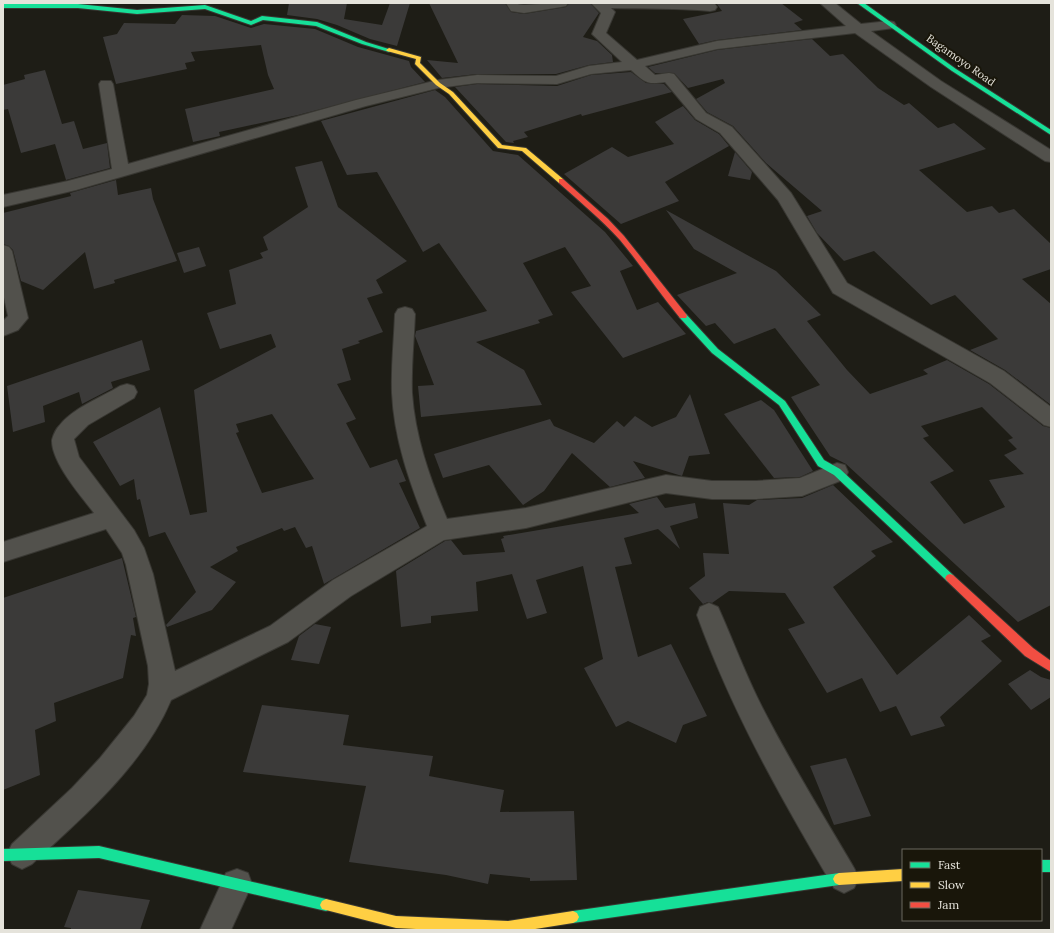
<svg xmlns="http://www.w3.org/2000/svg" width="1054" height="933" font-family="Lora,serif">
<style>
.building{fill:#3b3a39;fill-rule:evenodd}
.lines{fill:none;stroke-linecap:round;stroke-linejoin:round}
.street-casing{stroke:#383732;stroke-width:2}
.fast-casing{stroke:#383732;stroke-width:2}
.slow-casing{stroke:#383732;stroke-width:2}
.jam-casing{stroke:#383732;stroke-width:2}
.street{fill:#52514c;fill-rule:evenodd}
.fast{fill:#16e098;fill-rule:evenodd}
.slow{fill:#ffcf43;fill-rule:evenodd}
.jam{fill:#f24e42;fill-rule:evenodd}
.labels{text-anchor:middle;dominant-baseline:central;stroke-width:4;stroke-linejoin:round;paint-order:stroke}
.far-street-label{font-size:11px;fill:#e5e3db;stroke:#19160a}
</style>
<rect width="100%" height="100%" fill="#1e1d16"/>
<g class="building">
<path d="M289,3H347L344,19L382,25L390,3H410L397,46L370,39L337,25L317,19L287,15Z"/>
<path d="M429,3H505L511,12L524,14L566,7L569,3H590L599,13L583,37L597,41L612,55L613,62L589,65L556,74H477L442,78L427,60L458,63Z"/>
<path d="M716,3H781L803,20L794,23L802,30L717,40L699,44L683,19L722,11Z"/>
<path d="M182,15L215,16L251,28L264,24L315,29L358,47L409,61L411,67L425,82L298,115L219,132L220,136L193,142L185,109L274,89L268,75L261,45L191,52L195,61L185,63L187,69L116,84L103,37L117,34L124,23L175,24Z"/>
<path d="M812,39L830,56L843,54L878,88L904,105L909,103L938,128L954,123L986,149L919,170L967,212L992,206L999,213L1014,209L1051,244V269L1022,279L1051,304V405L1005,370L970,350L998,339L955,295L931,305L874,251L844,261L817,233L807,216L822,211L766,163L733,126L707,112L696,99L725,83L723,79L688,88L674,73H655L648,67L717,50Z"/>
<path d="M45,70L62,124L74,121L83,149L107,143L110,168L66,180L55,144L21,153L8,109L3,110V85L25,79L24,75Z"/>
<path d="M631,72L646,83L664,84L672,92L582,116L581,114L524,132L528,137L513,141L514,143L506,142L455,87L477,84L557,86L591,75Z"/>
<path d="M435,90L445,97L493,151L518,155L605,232L633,266L620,271L637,310L658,302L686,334L623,358L571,292L591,286L565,247L523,263L553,315L538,320L540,323L476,342L524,370L542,405L421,417L418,386L434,385L415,336L416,331L487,311L439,243L423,252L377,172L347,175L321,121Z"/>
<path d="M683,106L695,120L719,134L729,146L665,182L679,201L621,224L564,174L612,147L628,157L674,144L655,122Z"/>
<path d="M735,152L752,172L750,180L728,176Z"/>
<path d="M322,161L338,207L407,261L376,280L383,293L367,298L383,332L358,341L360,343L342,349L351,380L337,384L356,419L346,423L370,468L397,459L406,481L399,483L420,528L324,584L312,546L306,548L295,527L284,531L282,528L236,547L238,551L210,567L236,582L212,610L167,627L166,625L196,592L165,532L149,537L140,499L137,500L134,479L120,486L93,442L160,407L190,515L207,512L194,390L276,347L271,334L220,349L207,313L236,304L229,270L263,258L260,253L268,250L263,237L308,207L295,167ZM272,414L314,479L262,493L236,433L239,432L236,424Z"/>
<path d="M116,180L118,195L151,188L153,199L177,261L114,280L115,283L94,289L85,252L43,290L21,281L13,250L9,246L3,244V213L71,196L70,193Z"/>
<path d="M666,210L776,271L821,315L807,321L847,370L870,394L928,374L923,370L947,360L989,384L1043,426L1051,428V605L1018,622L846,464L830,456L791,397L820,385L775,328L734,344L715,323L706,326L677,295L737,273L694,249ZM982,407L1013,438L1008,440L1017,449L1004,455L1024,474L989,480L1005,507L964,524L930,482L954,471L923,438L929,436L921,426Z"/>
<path d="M199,247L206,266L184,273L177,253Z"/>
<path d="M142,340L150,370L111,382L113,388L82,404L79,392L43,406L45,422L13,432L7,386Z"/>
<path d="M690,394L710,454L689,456L682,476L633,461L645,478L610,487L572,453L544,491L523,505L489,465L443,478L434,454L550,419L554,426L594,443L617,421L624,427L635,416L652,427L676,417Z"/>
<path d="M761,400L774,410L813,471L800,477L774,478L724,414Z"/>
<path d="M833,485L893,542L871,551L876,556L833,587L897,675L969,615L991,636L981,641L1002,661L940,717L945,726L911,736L896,706L880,712L862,678L827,693L788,629L805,623L785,593L729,591L712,603L708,602L703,604L689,588L705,576L703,553L729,554L723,503L749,505L757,500L802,498Z"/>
<path d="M657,497L665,508L695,503L698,518L670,526L680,549L658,529L624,538L632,564L615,567L638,657L671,644L707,716L683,725L676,743L628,721L616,727L584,668L603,659L583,566L536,580L547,613L527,619L512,574L476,582L478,611L431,616V623L401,627L396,571L445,541L451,540L463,555L505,552L501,539L504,538L503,536L639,513L629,504Z"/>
<path d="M122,558L136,617L133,618L136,636L131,635L123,678L54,703L56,721L35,730L40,775L3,790V598Z"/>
<path d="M315,624L331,627L319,664L291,660L299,636Z"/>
<path d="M1030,670L1041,677L1051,680V697L1031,710L1008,684Z"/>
<path d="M262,705L349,715L343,745L433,756L429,776L504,790L500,812L574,811L577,880L530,881V878L490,874L488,884L446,875L349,862L366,786L243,772Z"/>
<path d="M846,758L871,816L834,825L810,766Z"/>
<path d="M78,890L150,900L140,930H71V928L64,927Z"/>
</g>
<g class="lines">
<g class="street-casing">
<g id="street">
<path d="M506,3C513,3 521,5 525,5C539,4 553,3 568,3L566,6L561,7L524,13L511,11Z"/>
<path d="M591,3H710L715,4L717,7L715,10L710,11C677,8 644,9 611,8L615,12L606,33L637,60L717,41L846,26L820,3H835L861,24L889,21L894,22L896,25L894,28L871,31L941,81L1051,150V162L1045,161L931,87L855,33L717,49L645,66L655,75L669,73L674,74L706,113L732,127L791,193L847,283L1004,371L1051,407V427L1044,425L990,383L833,293L778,200L720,133L696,119L665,82C646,85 645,82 631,70L591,74L557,84L477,83L438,88L366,106L76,190L3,207V195L68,181L112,169L99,84L101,81H111L113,84L128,164L356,100L438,80L477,75L556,76L589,66L622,62L592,34L601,13Z"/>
<path d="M3,245L9,247L12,251L28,318L18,330L3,336V321L8,316L3,293Z"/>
<path d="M405,307L412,309L415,314C414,340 411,367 412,393C415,437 430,479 447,519L526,508L666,475L712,481H756L800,478L837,463L845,465L848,472L845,479L802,496L756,499H712L666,493L526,528L444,540L351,596L288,642L171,700C144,765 83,817 32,864L22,869L12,864L7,854L12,844L72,788L100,758L134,716L147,695L149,684L148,666L126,565L122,553L106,529L3,562V542L94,513C81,496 51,462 52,440C53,436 56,429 59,426C73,408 100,398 120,386L127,384L134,386L137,392L134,398L88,425L74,439L79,457L134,530L144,548L153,574L175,671L270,626L333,580L427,526C410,484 394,439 392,393C391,367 394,340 395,314L398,309Z"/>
<path d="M709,603L718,607C733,640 745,674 762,707C790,762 823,815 854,868L859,878L854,888L844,893L834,888C782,800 732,712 697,615L700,607Z"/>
<path d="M237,869L248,873L252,884L231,930H200L226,873Z"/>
</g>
</g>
<g class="fast-casing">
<g id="fast">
<path d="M857,3H864L956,69L1051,130V135L952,71Z"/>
<path d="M3,4H78L137,10L205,5L251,21L262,16L317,22L366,42L392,50L389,52L362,44L316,26L263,20L251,25L205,9L137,14L78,8H3Z"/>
<path d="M683,313L686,314L718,349L785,401L824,460L840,469L953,575L955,578L953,581L950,582L947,581L834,475L818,466L779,405L712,353L680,318L679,316L680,314Z"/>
<path d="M99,846L326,899L330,901L332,905L330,909L326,911L99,858L3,861V849Z"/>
<rect x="1041" y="860" width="10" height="12"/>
<path d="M839,873L843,875L845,879L843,883L839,885L573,923L569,921L567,917L569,913L573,911Z"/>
</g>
</g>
<g class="slow-casing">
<g id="slow">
<path d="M389,48L421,57L420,63L440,83L453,92L502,145L526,148L563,179V183H559L522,151L498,148L449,94L436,85L415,64L416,59L387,51L386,50Z"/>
<path d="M903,869V881L839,885L835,883L833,879L835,875L839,873Z"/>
<path d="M326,899L396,916L508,921L573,911L577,913L579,917L577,921L573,923L529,930H436L396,928L322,909L320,905L322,901Z"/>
</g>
</g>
<g class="jam-casing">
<g id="jam">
<path d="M559,179H563L608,219L624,236L686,314L687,316L686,318H680C659,293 641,265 620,240C601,219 579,201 559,183Z"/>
<path d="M950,574L953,575L1033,648L1051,661V672L1025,656L947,581L945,578L947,575Z"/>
</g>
</g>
<use href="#street" class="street"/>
<use href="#fast" class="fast"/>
<use href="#slow" class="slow"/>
<use href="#jam" class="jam"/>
</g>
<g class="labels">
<g class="far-street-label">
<text transform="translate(961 60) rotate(35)">Bagamoyo Road</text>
</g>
</g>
<rect width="1054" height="933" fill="none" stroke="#e5e3db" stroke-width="8"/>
<rect x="902" y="849" width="140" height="72" fill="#19160a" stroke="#6b685e"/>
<rect x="910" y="862" width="20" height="6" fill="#16e098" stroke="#6b685e"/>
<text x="938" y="869" font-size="12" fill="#e5e3db">Fast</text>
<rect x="910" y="882" width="20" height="6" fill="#ffcf43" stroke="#6b685e"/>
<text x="938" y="889" font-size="12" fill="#e5e3db">Slow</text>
<rect x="910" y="902" width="20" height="6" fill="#f24e42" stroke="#6b685e"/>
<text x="938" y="909" font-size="12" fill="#e5e3db">Jam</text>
</svg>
